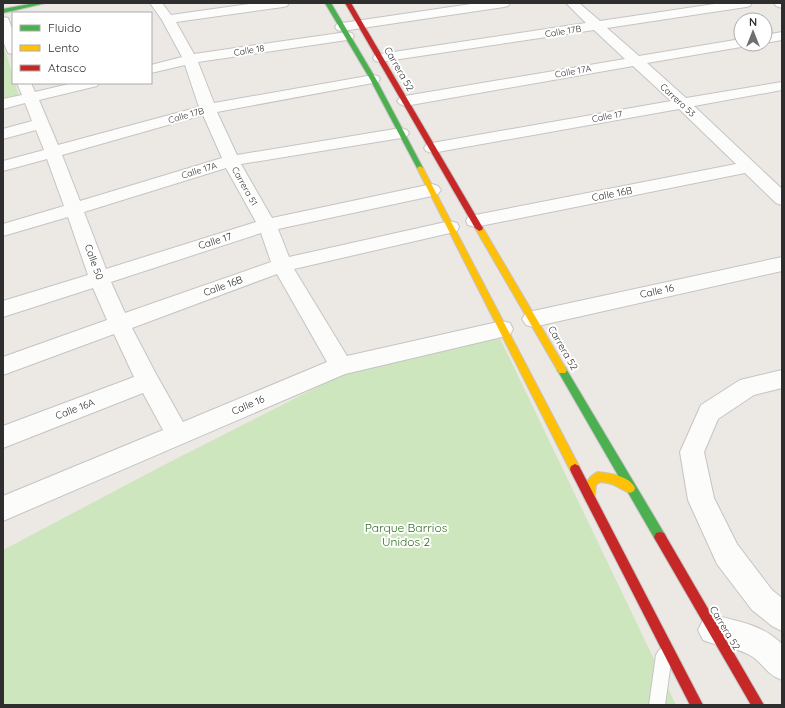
<svg xmlns="http://www.w3.org/2000/svg" width="785" height="708" font-family="Quicksand,sans-serif">
<style>
.green{fill:#cee6be}
.lines{fill:none;stroke-linecap:round;stroke-linejoin:round}
.lane-casing{stroke:#c5c4c5;stroke-width:2}
.street-casing{stroke:#c5c4c5;stroke-width:2}
.fast-casing{stroke:#c5c4c5;stroke-width:2}
.slow-casing{stroke:#c5c4c5;stroke-width:2}
.jam-casing{stroke:#c5c4c5;stroke-width:2}
.lane{fill:#fcfcfb;fill-rule:evenodd}
.street{fill:#fcfcfb;fill-rule:evenodd}
.fast{fill:#4caf50;fill-rule:evenodd}
.slow{fill:#ffc107;fill-rule:evenodd}
.jam{fill:#c62828;fill-rule:evenodd}
.labels{text-anchor:middle;dominant-baseline:central;stroke-width:4;stroke-linejoin:round;paint-order:stroke}
.far-street-label{font-size:9px;fill:#2e2e2e;stroke:#fff}
.street-label{font-size:10px;fill:#2e2e2e;stroke:#fff}
.near-park-label{font-size:12px;fill:#2c6e1b;stroke:#fff}
</style>
<rect width="100%" height="100%" fill="#ece8e4"/>
<g class="green">
<path d="M3,44L13,76V83H15L19,96L3,100Z"/>
<path d="M498,334L676,705H3V550L162,466L339,376Z"/>
</g>
<g class="lines">
<g class="lane-casing">
<path id="lane" d="M664,647L669,650L672,655L665,705H649L656,655L659,650Z"/>
</g>
<g class="street-casing">
<g id="street">
<path d="M150,3H162L171,15L256,3H289L287,6L283,7L176,22L194,54L347,32L352,33L354,36L352,39L347,40L198,62L214,103L373,75L378,76L380,79L378,82L373,83L217,112L237,155L401,128L407,130L409,133L407,136L401,138L241,164L272,218L432,184L438,186L441,190L438,194L432,196L278,229L289,257L450,221L457,223L459,227L457,231L450,233L294,269L347,356L502,321L510,323L513,329L510,335L502,337L345,374L3,521V496L163,430L143,393L3,448V426L134,377L114,334L3,375V357L107,320L93,288L3,317V301L88,275L68,217L3,236V224L64,206L47,159L3,171V161L44,150L36,130L3,139V129L32,121L25,103L3,109V99L22,95L17,83H31L35,92L73,83H99L97,86L39,100L58,145L199,107L185,65L151,73V65L182,57L162,20ZM203,115L222,158L80,201L62,155ZM226,168L256,222L106,269L84,212ZM261,233L271,262L125,313L111,282ZM277,274L327,362L183,422L156,374L132,328Z"/>
<path d="M478,3H510L508,6L504,7L342,31L337,30L335,27L337,24L342,23Z"/>
<path d="M566,3H579L600,21L721,3H752L750,6L746,7L607,28L639,56L741,39V44H747L741,47L647,63L686,98L782,82V90L694,106L782,189V205L776,203L745,173L475,227L468,225L466,221L468,217L475,215L736,164L679,109L432,153L426,151L424,148L426,145L432,143L671,101L633,66L405,106L400,104L397,101L400,98L405,96L625,59L594,30L380,62L375,61L373,58L375,55L380,54L586,23Z"/>
<path d="M774,3H782V8L776,6Z"/>
<path d="M3,17L8,18L13,31V54L8,53L3,41Z"/>
<path d="M782,32V40L765,43V35Z"/>
<path d="M782,257V271L533,327L526,325L522,319L526,313L533,311Z"/>
<path d="M782,370V388L754,395L718,419L704,452L714,498L737,544L772,590L782,598V631L772,626L752,610L717,564L688,500L680,452L701,405L740,380Z"/>
<path d="M713,615C738,621 763,625 782,644V680C766,674 765,666 753,657C738,647 719,647 703,640L698,630L703,620Z"/>
</g>
</g>
<g class="fast-casing">
<g id="fast">
<path d="M35,3H46L3,13V9Z"/>
<path d="M325,3H331L376,79L423,168L422,169L420,170L417,168L370,79Z"/>
<path d="M562,366L565,367L664,533L666,537L664,541L660,542L656,541L559,373L557,370L559,367Z"/>
</g>
</g>
<g class="slow-casing">
<g id="slow">
<path d="M420,166L423,168L579,466L580,469L579,472L575,474L571,472L417,168Z"/>
<path d="M479,225L483,228L565,367L567,370L565,373H559L475,228Z"/>
<path d="M598,472C609,473 630,476 635,488L634,491L630,493C617,488 616,483 600,482L596,485L594,502L590,504L586,502C581,491 586,477 598,472Z"/>
</g>
</g>
<g class="jam-casing">
<g id="jam">
<path d="M345,3H351L483,228L482,230L479,231L475,228Z"/>
<path d="M575,464L579,466L703,705H690L571,472L570,469L571,466Z"/>
<path d="M660,532L664,533L764,705H751L656,541L654,537L656,533Z"/>
</g>
</g>
<use href="#lane" class="lane"/>
<use href="#street" class="street"/>
<use href="#fast" class="fast"/>
<use href="#slow" class="slow"/>
<use href="#jam" class="jam"/>
</g>
<g class="labels">
<g class="far-street-label">
<text transform="translate(563 31) rotate(-9)">Calle 17B</text>
<text transform="translate(249 50) rotate(-9)">Calle 18</text>
<text transform="translate(573 71) rotate(-10)">Calle 17A</text>
<text transform="translate(678 100) rotate(43)">Carrera 53</text>
<text transform="translate(186 115) rotate(-16)">Calle 17B</text>
<text transform="translate(607 116) rotate(-10)">Calle 17</text>
<text transform="translate(199 170) rotate(-17)">Calle 17A</text>
<text transform="translate(245 186) rotate(61)">Carrera 51</text>
</g>
<g class="street-label">
<text transform="translate(399 69) rotate(60)">Carrera 52</text>
<text transform="translate(612 194) rotate(-11)">Calle 16B</text>
<text transform="translate(215 241) rotate(-17)">Calle 17</text>
<text transform="translate(94 262) rotate(70)">Calle 50</text>
<text transform="translate(223 286) rotate(-20)">Calle 16B</text>
<text transform="translate(657 291) rotate(-12)">Calle 16</text>
<text transform="translate(563 348) rotate(60)">Carrera 52</text>
<text transform="translate(248 405) rotate(-23)">Calle 16</text>
<text transform="translate(75 409) rotate(-21)">Calle 16A</text>
<text transform="translate(725 628) rotate(59)">Carrera 52</text>
</g>
<g class="near-park-label">
<text x="406" y="527">Parque Barrios<tspan x="406" dy="14">Unidos 2</tspan></text>
</g>
</g>
<rect width="785" height="708" fill="none" stroke="#2e2e2e" stroke-width="8"/>
<rect x="12" y="12" width="140" height="72" fill="#ffffff" stroke="#ababab"/>
<rect x="20" y="25" width="20" height="6" fill="#4caf50" stroke="#ababab"/>
<text x="48" y="32" font-size="12" fill="#2e2e2e">Fluido</text>
<rect x="20" y="45" width="20" height="6" fill="#ffc107" stroke="#ababab"/>
<text x="48" y="52" font-size="12" fill="#2e2e2e">Lento</text>
<rect x="20" y="65" width="20" height="6" fill="#c62828" stroke="#ababab"/>
<text x="48" y="72" font-size="12" fill="#2e2e2e">Atasco</text>
<g transform="translate(753 32)"><circle r="19" fill="#ffffff" stroke="#ababab"/>
<path d="M0-3L7 15L0 10L-7 15Z" fill="#706f6e"/>
<text y="-6" font-size="11" font-weight="bold" text-anchor="middle" fill="#2e2e2e">N</text>
</g>
</svg>
